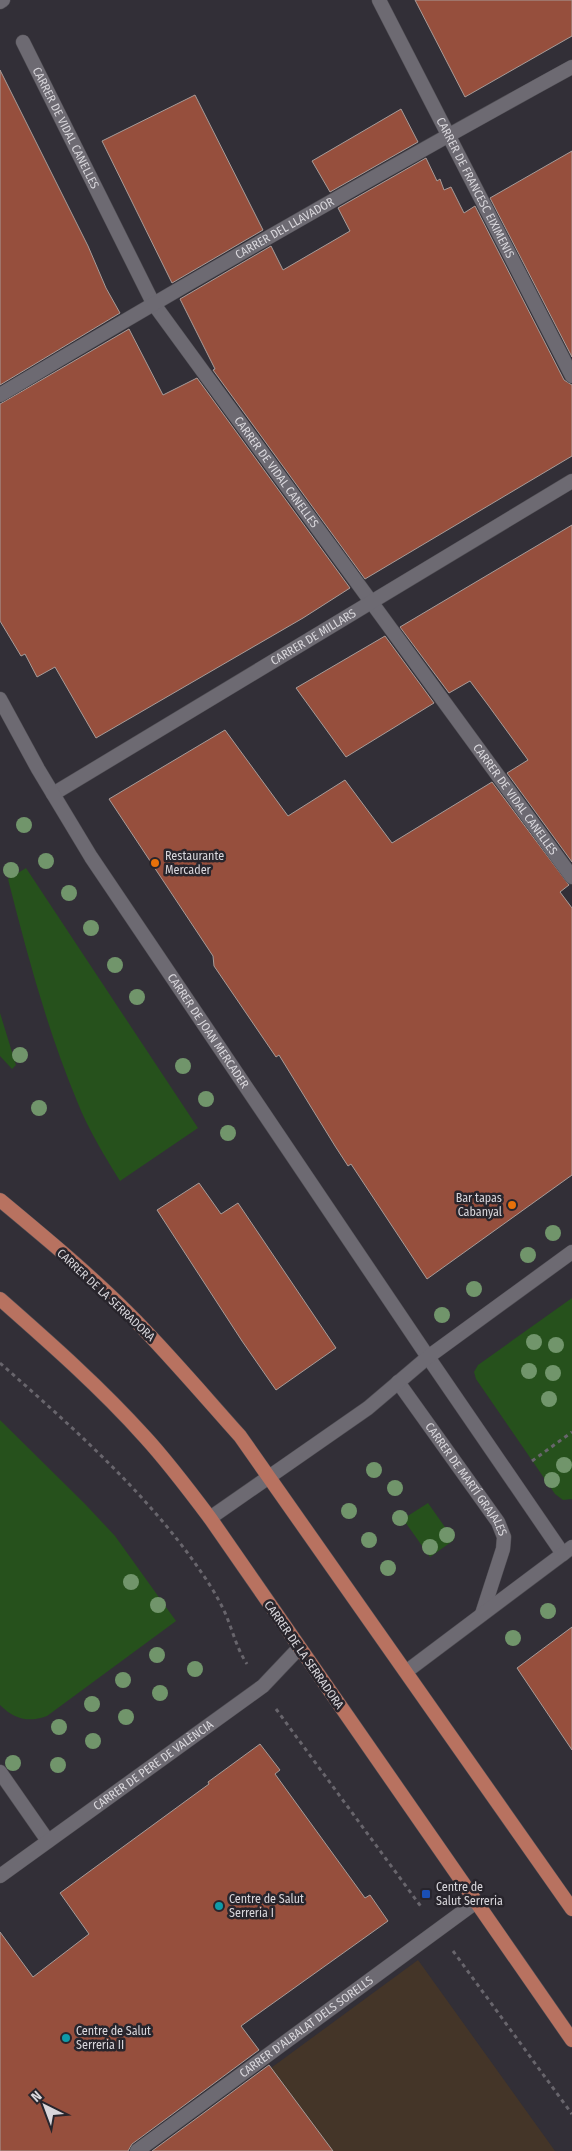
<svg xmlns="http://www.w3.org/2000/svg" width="572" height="2151" font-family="'Fira Sans Condensed',sans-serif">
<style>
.education{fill:#443528}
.green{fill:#26511c}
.building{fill:#964f3d;stroke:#a79c99}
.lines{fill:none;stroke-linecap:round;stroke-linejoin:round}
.pedestrian-casing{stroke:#4f4d53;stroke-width:15}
.minor-casing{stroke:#4f4d53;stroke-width:15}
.primary-casing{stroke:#4f4d53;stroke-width:15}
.path{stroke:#68656c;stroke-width:3;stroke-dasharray:4 4;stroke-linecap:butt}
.pedestrian{stroke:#6d6a72;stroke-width:14}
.minor{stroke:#6d6a72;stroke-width:14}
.primary{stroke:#b87260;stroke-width:14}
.tree{fill:#71956b}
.food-dot{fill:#e8710a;stroke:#28252c;stroke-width:2}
.transit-dot{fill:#1a4fb4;stroke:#28252c;stroke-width:2}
.culture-dot{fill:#0f9aa8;stroke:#28252c;stroke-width:2}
.labels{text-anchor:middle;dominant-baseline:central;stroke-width:5;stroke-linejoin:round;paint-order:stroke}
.street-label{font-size:12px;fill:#d9d7dc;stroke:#28252c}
.poi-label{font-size:12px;fill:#d9d7dc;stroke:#28252c;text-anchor:start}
</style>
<rect width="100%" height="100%" fill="#322f37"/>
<path class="education" d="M418,1960L555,2151H158Z"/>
<g class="green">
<path d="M26,868L198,1128L120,1181C104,1155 88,1129 77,1101C47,1029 27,954 8,879Z"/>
<path d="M0,1013L16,1065L12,1069L0,1056Z"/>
<path d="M572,1298V1499L563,1500L555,1494L476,1379L474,1372L478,1365Z"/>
<path d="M0,1420L85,1504L115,1536L176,1621L47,1716C28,1723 14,1719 0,1705Z"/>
<path d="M428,1503L454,1540L430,1557L403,1519Z"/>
</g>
<g class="building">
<path d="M415,0H572V36L465,97Z"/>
<path d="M0,70L88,246L106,288L120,313L0,385Z"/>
<path d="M195,95L263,230L172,283L102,141Z"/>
<path d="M401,109L418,142L330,192L312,161Z"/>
<path d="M572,151V357L490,198Z"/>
<path d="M426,158L437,181L440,179L444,190L451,187L464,213L475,206L564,380L572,385V456L365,579L213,370L215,369L180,299L271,246L283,270L350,231L338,208Z"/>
<path d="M129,329L163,395L197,378L350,588L303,618L96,738L55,667L37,677L25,654L21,656L0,621V404Z"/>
<path d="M572,525V862L507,773L528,760L488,705L470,681L449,693L400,627Z"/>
<path d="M385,636L434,703L346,757L296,688Z"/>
<path d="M225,730L288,816L345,780L392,843L492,782L569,885L560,892L572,908V1175L427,1279L351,1164L348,1166L335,1146L279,1055L276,1057L214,966L213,956L109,799Z"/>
<path d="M199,1183L221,1214L238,1203L336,1348L276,1390L242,1341L157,1210Z"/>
<path d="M572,1627V1750L517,1668Z"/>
<path d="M260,1744L280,1770L275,1774L365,1898L370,1895L388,1921L241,2026L259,2050L132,2144L128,2151H0V1932L33,1977L89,1934L60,1893L209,1784L208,1782Z"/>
<path d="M269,2065L333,2151H152Z"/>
</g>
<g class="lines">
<g class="pedestrian-casing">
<g id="pedestrian">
<path id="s1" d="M379,0L572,376"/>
<path id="s2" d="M23,42L153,303L572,877"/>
<path id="s3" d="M0,395C188,282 379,173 572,67"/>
<path id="s4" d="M53,794L572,481"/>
<path id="s5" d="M137,2151L476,1902"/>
</g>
</g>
<g class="minor-casing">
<g id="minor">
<path d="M0,2L3,0"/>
<path id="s6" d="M0,699L38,769L91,857L428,1357L563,1554"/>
<path id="s7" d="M398,1382L498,1522L504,1537L503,1549L482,1614"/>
<path d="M210,1518L368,1408L428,1357L572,1252"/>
<path d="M407,1671L572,1547"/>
<path d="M0,1772L48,1841"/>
<path id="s8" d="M0,1876L263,1686L299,1648"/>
</g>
</g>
<g class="primary-casing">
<g id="primary">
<path d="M0,1200C47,1239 94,1278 136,1321C172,1358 206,1398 240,1436L572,1909"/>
<path d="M0,1299C50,1343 100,1387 145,1437C168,1462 189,1490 210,1518L572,2040"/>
</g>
</g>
<g class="path">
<path d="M0,1363C70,1425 146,1492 199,1569C209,1583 219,1599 226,1615C233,1632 237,1649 247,1664"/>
<path d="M532,1461L572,1432"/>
<path d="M276,1709L422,1908"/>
<path d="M453,1951L572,2114"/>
</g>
<use href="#pedestrian" class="pedestrian"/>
<use href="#minor" class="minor"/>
<use href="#primary" class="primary"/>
</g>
<g class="tree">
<circle cx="24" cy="825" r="8"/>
<circle cx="46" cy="861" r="8"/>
<circle cx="11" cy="870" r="8"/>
<circle cx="69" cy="893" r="8"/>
<circle cx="91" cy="928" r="8"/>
<circle cx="115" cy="965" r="8"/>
<circle cx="137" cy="997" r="8"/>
<circle cx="20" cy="1055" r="8"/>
<circle cx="183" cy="1066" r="8"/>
<circle cx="206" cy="1099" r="8"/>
<circle cx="39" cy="1108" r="8"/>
<circle cx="228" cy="1133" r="8"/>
<circle cx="553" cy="1233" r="8"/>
<circle cx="528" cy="1255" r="8"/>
<circle cx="474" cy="1289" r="8"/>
<circle cx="442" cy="1315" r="8"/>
<circle cx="534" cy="1342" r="8"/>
<circle cx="556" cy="1345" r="8"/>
<circle cx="529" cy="1371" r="8"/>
<circle cx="553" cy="1373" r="8"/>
<circle cx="549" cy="1399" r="8"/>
<circle cx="564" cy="1465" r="8"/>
<circle cx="374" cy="1470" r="8"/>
<circle cx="552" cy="1480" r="8"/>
<circle cx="395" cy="1488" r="8"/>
<circle cx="349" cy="1511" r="8"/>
<circle cx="400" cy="1518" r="8"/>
<circle cx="447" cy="1535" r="8"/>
<circle cx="369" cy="1540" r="8"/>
<circle cx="430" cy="1547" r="8"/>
<circle cx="388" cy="1568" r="8"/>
<circle cx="131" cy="1582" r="8"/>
<circle cx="158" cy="1605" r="8"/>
<circle cx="548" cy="1611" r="8"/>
<circle cx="513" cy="1638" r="8"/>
<circle cx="157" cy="1655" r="8"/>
<circle cx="195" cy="1669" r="8"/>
<circle cx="123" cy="1680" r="8"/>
<circle cx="160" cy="1693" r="8"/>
<circle cx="92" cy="1704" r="8"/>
<circle cx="126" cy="1717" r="8"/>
<circle cx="59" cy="1727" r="8"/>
<circle cx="93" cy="1741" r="8"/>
<circle cx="13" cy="1763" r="8"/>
<circle cx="58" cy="1765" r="8"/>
</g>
<g class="food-dot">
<circle cx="155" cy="863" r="5"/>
<circle cx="512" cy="1205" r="5"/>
</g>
<rect class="transit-dot" x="421" y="1889" width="10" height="10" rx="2.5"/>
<g class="culture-dot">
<circle cx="219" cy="1906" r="5"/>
<circle cx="66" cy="2038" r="5"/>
</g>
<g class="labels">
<g class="street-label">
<text stroke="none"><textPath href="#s2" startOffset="96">CARRER DE VIDAL CANELLES</textPath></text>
<text stroke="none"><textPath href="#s1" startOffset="211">CARRER DE FRANCESC EIXIMENIS</textPath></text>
<text stroke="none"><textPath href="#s3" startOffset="330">CARRER DEL LLAVADOR</textPath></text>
<text stroke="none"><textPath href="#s2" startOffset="501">CARRER DE VIDAL CANELLES</textPath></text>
<text stroke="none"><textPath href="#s4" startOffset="304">CARRER DE MILLARS</textPath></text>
<text stroke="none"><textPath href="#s2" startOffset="906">CARRER DE VIDAL CANELLES</textPath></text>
<text stroke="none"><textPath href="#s6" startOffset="392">CARRER DE JOAN MERCADER</textPath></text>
<text transform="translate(106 1295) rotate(43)">CARRER DE LA SERRADORA</text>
<text stroke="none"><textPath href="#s7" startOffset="119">CARRER DE MARTÍ GRAJALES</textPath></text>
<text transform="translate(304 1655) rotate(55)">CARRER DE LA SERRADORA</text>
<text stroke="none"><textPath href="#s8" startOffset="189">CARRER DE PERE DE VALÈNCIA</textPath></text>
<text stroke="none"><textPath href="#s5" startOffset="210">CARRER D'ALBALAT DELS SORELLS</textPath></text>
</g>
<g class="poi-label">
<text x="165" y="856">Restaurante<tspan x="165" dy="14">Mercader</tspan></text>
<text x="502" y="1198" text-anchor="end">Bar tapas<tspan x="502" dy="14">Cabanyal</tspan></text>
<text x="436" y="1887">Centre de<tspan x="436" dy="14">Salut Serreria</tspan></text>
<text x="229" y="1899">Centre de Salut<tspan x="229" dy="14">Serreria I</tspan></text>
<text x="76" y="2031">Centre de Salut<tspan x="76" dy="14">Serreria II</tspan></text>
</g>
</g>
<g transform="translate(45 2106) rotate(318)" stroke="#28252c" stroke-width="4" paint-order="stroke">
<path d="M0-4L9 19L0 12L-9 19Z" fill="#d9d7dc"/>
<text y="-8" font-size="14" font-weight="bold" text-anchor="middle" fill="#d9d7dc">N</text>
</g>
</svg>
